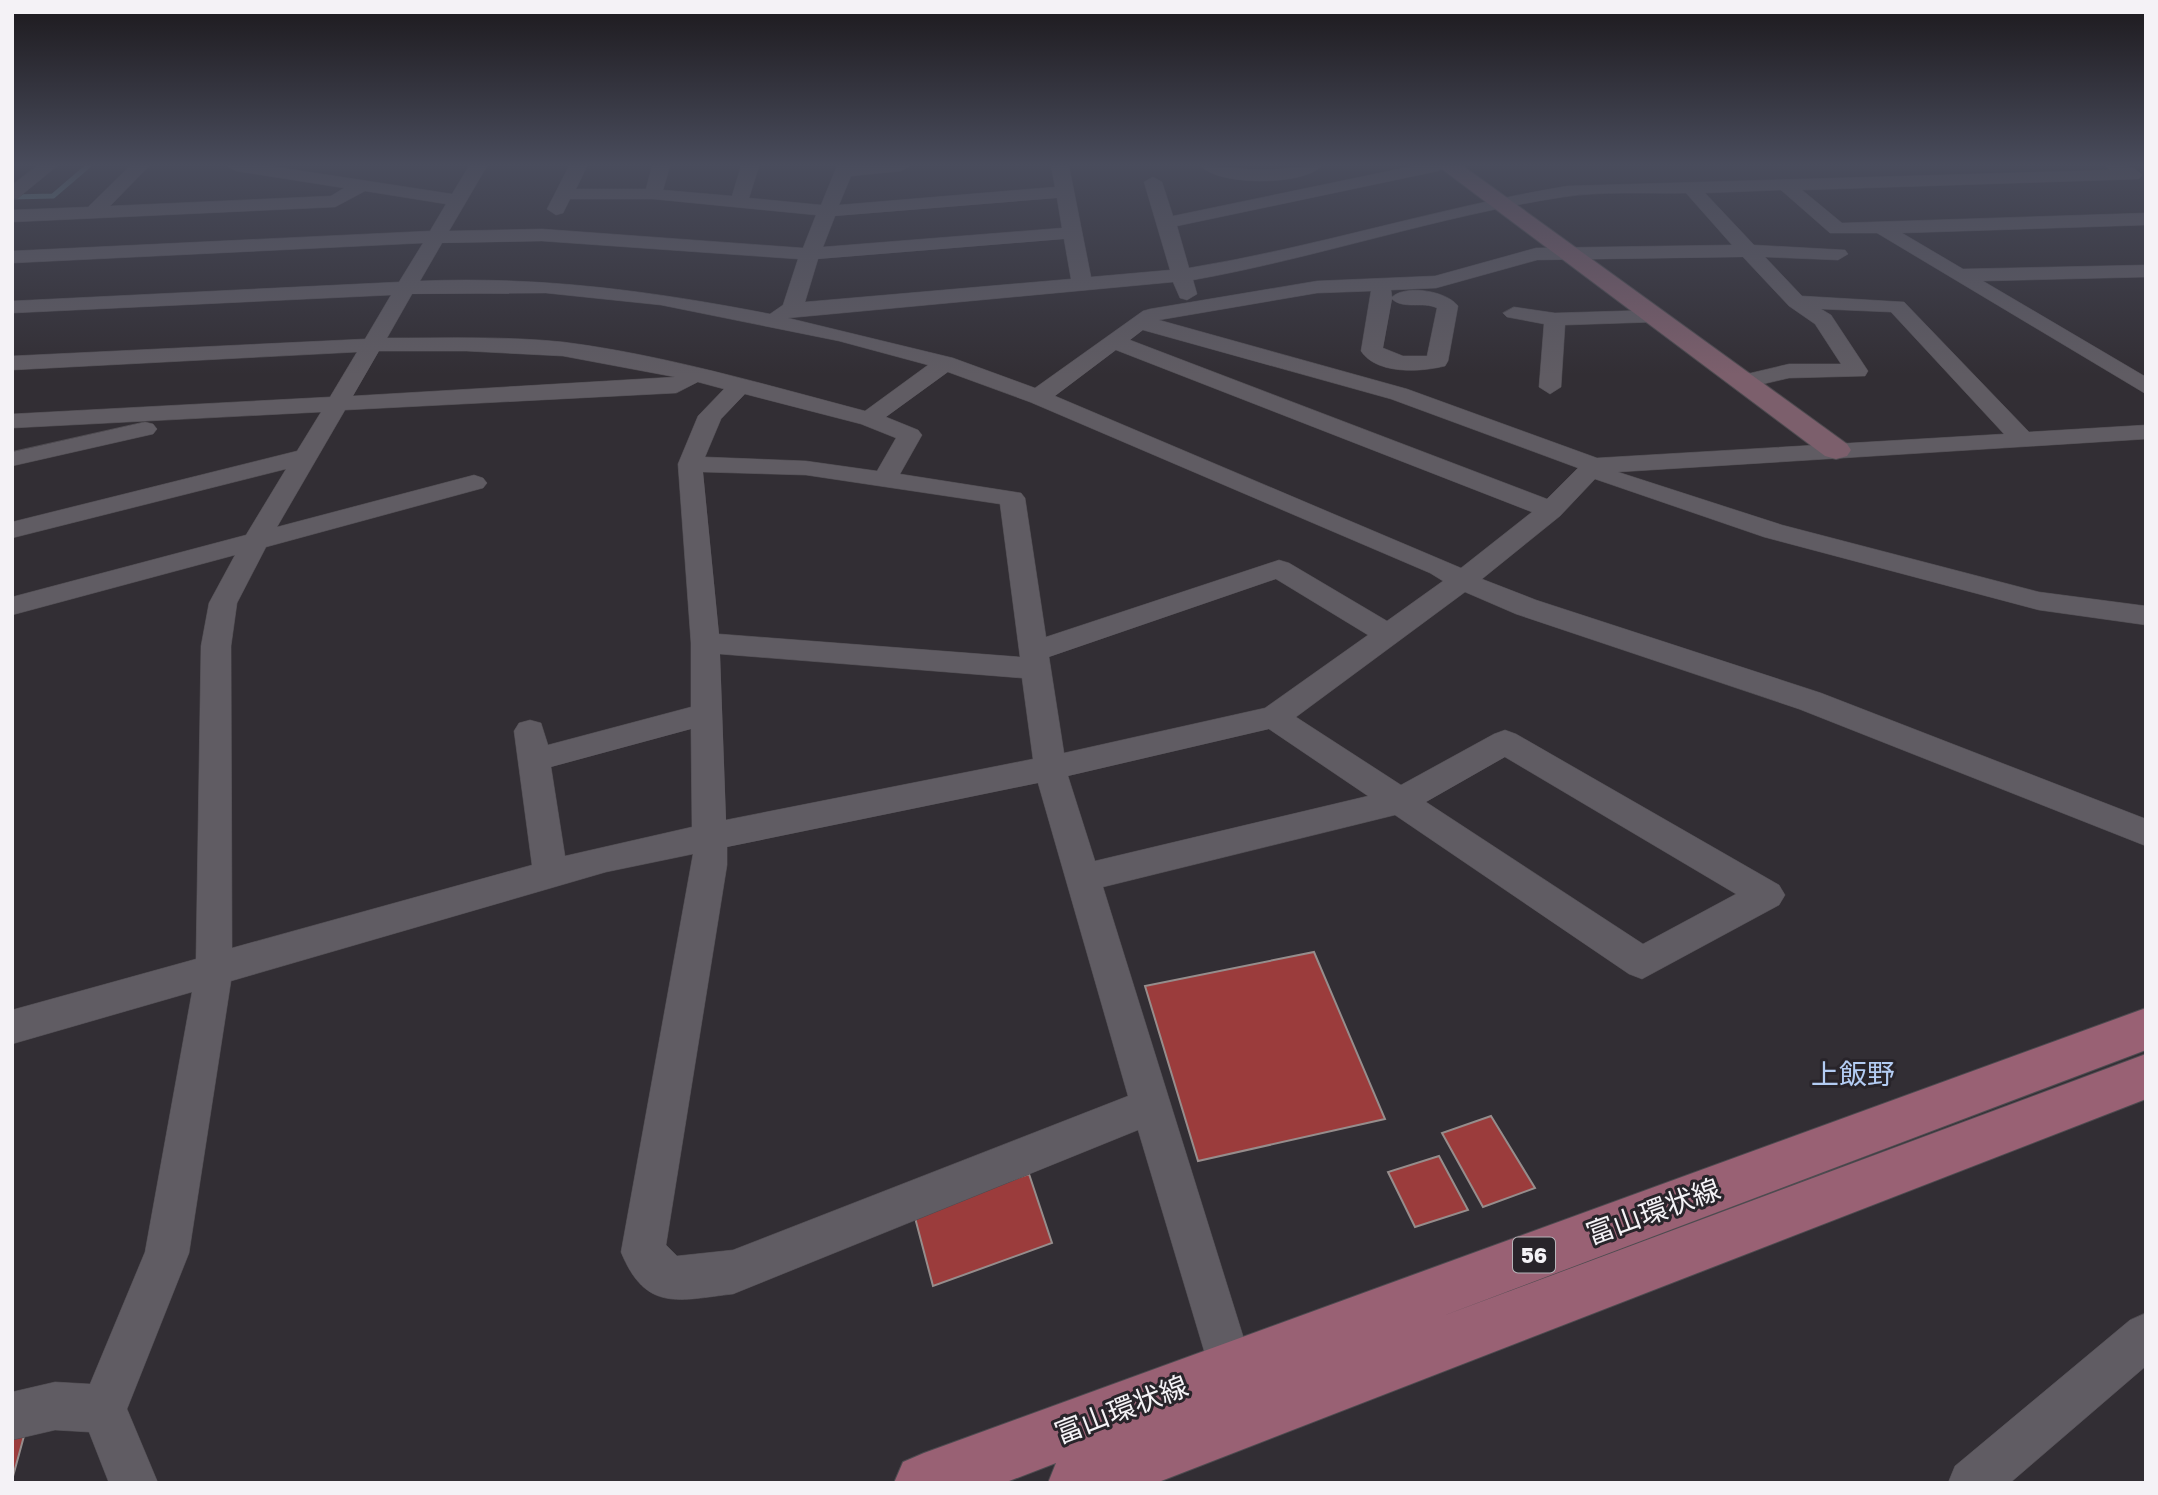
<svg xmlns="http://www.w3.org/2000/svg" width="2158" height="1495" font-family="'Golos Text','Noto Sans JP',sans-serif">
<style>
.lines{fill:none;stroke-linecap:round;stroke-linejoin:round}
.stream{stroke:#608083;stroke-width:5}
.building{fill:#9b3c3c;stroke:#968d8c;stroke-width:2}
.street-casing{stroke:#4e4b50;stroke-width:1}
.secondary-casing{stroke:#4e4b50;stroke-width:2}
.primary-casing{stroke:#4e4b50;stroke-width:2}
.street{fill:#605c63;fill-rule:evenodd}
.secondary{fill:#7c5f6c;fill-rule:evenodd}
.primary{fill:#996174;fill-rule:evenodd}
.labels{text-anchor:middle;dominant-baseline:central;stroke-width:6;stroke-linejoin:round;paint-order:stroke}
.shield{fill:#28242a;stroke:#b7b4b9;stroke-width:2}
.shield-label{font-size:21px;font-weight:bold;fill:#f4f2f6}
.near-neighbourhood-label{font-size:28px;fill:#b3ccf3;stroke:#28242a}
.near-street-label{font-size:28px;fill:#f4f2f6;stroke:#28242a}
</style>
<rect width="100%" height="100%" fill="#322e34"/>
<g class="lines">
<path class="stream" d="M12,197L53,196L88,166"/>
</g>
<g class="building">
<path d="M1314,952L1385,1119L1198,1161L1145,986Z"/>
<path d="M1491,1116L1535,1188L1483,1207L1442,1133Z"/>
<path d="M1439,1156L1468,1210L1415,1227L1388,1172Z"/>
<path d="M1029,1174L1052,1243L933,1286L914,1214Z"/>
<path d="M27,1425L12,1480V1429Z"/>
</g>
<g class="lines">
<g class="street-casing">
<g id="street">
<path d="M37,166H57L18,198L12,199V185Z"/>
<path d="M130,166H149L110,206L331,196L344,188L236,171L227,166H270L452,194L469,166H487L449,231L542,229L803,248L816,215L653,199H570L563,213L556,215L547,209L569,166H587L576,189H646L652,166H670L663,190L732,196L741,166H759L749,198L821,205L837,166H910L901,171L851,176L839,205L1055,187L1051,166H1069L1091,277L1170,270L1144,182L1153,177L1162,182L1173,216L1413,166H1447L1438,171L1177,226L1189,268C1317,247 1440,207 1567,186L2110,170L2106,166C2120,166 2133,164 2142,175L2139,179L1802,190L1842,223L2146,213V225L1902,233L1963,269L2146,265V277L1983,281L2146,377V394L1877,233H1830L1781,190L1705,193L1754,245L1845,250L1848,254L1838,260L1765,257L1802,296L1904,302L2029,432L2146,425V439L1618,472L1782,525L2039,592L2146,606V625L2039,610L1764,537L1595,479L1560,516L1482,579L1536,600L1821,693L2146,819V846L1799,709L1516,614L1465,592L1296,717L1401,785L1494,734L1505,730L1516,734L1779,885L1785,895L1779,905L1642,979L1629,974L1395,815L1103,887L1253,1368L1246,1384L1230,1391L1214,1384L1138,1130L733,1294C679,1300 646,1313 621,1252L693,854L606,872L231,981L189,1253L127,1409L158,1483H109L89,1432L55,1430L12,1440V1392L55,1382L90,1384L145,1252L192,992L12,1044V1010L196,959L201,646L209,603L235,555L12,615V597L246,535L286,469L12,538V522L297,451L321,412L12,428V414L330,397L357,352L12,370V356L365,339L391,295L12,313V301L399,282L423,243L12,263V251L430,231L446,204L365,191L335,207L12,222V210L88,207ZM1686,193L1732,245L1536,248L1435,276L1317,281L1150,309L1143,311L1035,388L953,358L788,318L1173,282L1180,298L1187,300L1197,294L1193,280C1317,258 1438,216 1563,197C1602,191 1646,194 1686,193ZM1057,198L1062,228L823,247L835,216ZM1064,239L1071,279L805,302L818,259ZM542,241L798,259L783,305L770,314C652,291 540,276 420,281L442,243ZM1743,257L1789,306L1815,324L1841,364H1789L1734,377L1731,382L1734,387L1742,389L1789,378L1865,376L1868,371L1831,315L1821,309L1891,312L2004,434L1597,458L1407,389L1159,320L1317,293L1371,291L1361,351C1377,375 1421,372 1445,366L1448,361L1458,306C1447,291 1406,284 1392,297L1391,290L1436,288L1537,260ZM546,293L661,305L839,341L928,365L865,411C766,385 665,355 563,342C505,336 445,338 387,338L412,294ZM1392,299C1403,310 1423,301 1437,308L1427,356H1403L1383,348ZM1143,330L1391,399L1578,468L1547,499L1130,340ZM1116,350L1532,512L1461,568L1055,396ZM379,351H466L563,356L675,377L353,396ZM948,372L1030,402L1430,573L1443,581L1387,621L1289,563L1279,560L1046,637L1025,498L1021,493L900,474L922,435L918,430L886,417ZM698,382L724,389L698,416L678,464L691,643V707L548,745L541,723L530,720L519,723L514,731L532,865L232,948L231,646L237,603L266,547L483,488L487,483L483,478L474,475L277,527L345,410L676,393ZM745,394L861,424L896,438L877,471L806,461L705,457L721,419ZM703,472L806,475L1000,504L1020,657L719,634ZM1276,579L1368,635L1265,708L1064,753L1049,657ZM720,654L1022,678L1033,759L726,820ZM691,729L692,827L565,856L551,767ZM1269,729L1368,796L1095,861L1068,776ZM1505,757L1736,894L1643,944L1426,802ZM1038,783L1128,1096L733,1250L677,1256L666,1245L727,865V847Z"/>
<path d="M1201,166L1263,170L1321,166C1304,186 1218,186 1201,166Z"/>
<path d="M1514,307L1555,313L1654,310L1665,316L1654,322L1565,325L1561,387L1550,394L1539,387L1544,324L1507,317L1503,313Z"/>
<path d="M145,422L153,424L157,429L153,434L12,466V452Z"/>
<path d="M2146,1313V1366L2010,1483H1948L1955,1466L2130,1320Z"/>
</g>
</g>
<g class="secondary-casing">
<path id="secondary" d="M1438,166H1463L1847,444L1851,450L1847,456L1836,459L1825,456Z"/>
</g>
<g class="primary-casing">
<path id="primary" d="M2146,1008V1050L1440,1317L2146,1054V1099L1156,1483H1048L1056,1463L1004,1483H894L903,1462L924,1453Z"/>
</g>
<use href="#street" class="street"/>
<use href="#secondary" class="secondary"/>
<use href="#primary" class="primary"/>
</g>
<linearGradient id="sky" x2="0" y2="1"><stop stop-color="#1c191d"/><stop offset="0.44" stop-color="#494c5c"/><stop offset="1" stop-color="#494c5c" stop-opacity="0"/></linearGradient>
<rect width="2158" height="375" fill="url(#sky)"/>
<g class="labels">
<rect class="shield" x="1513" y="1237.5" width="42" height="35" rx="5"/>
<g class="shield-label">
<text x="1534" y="1255">56</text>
</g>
<g class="near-neighbourhood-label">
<text x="1853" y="1073">上飯野</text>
</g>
<g class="near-street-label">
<text transform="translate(1653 1211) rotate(-20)">富山環状線</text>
<text transform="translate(1121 1409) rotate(-21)">富山環状線</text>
</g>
</g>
<rect width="2158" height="1495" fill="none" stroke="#f4f2f6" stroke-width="28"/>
</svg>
